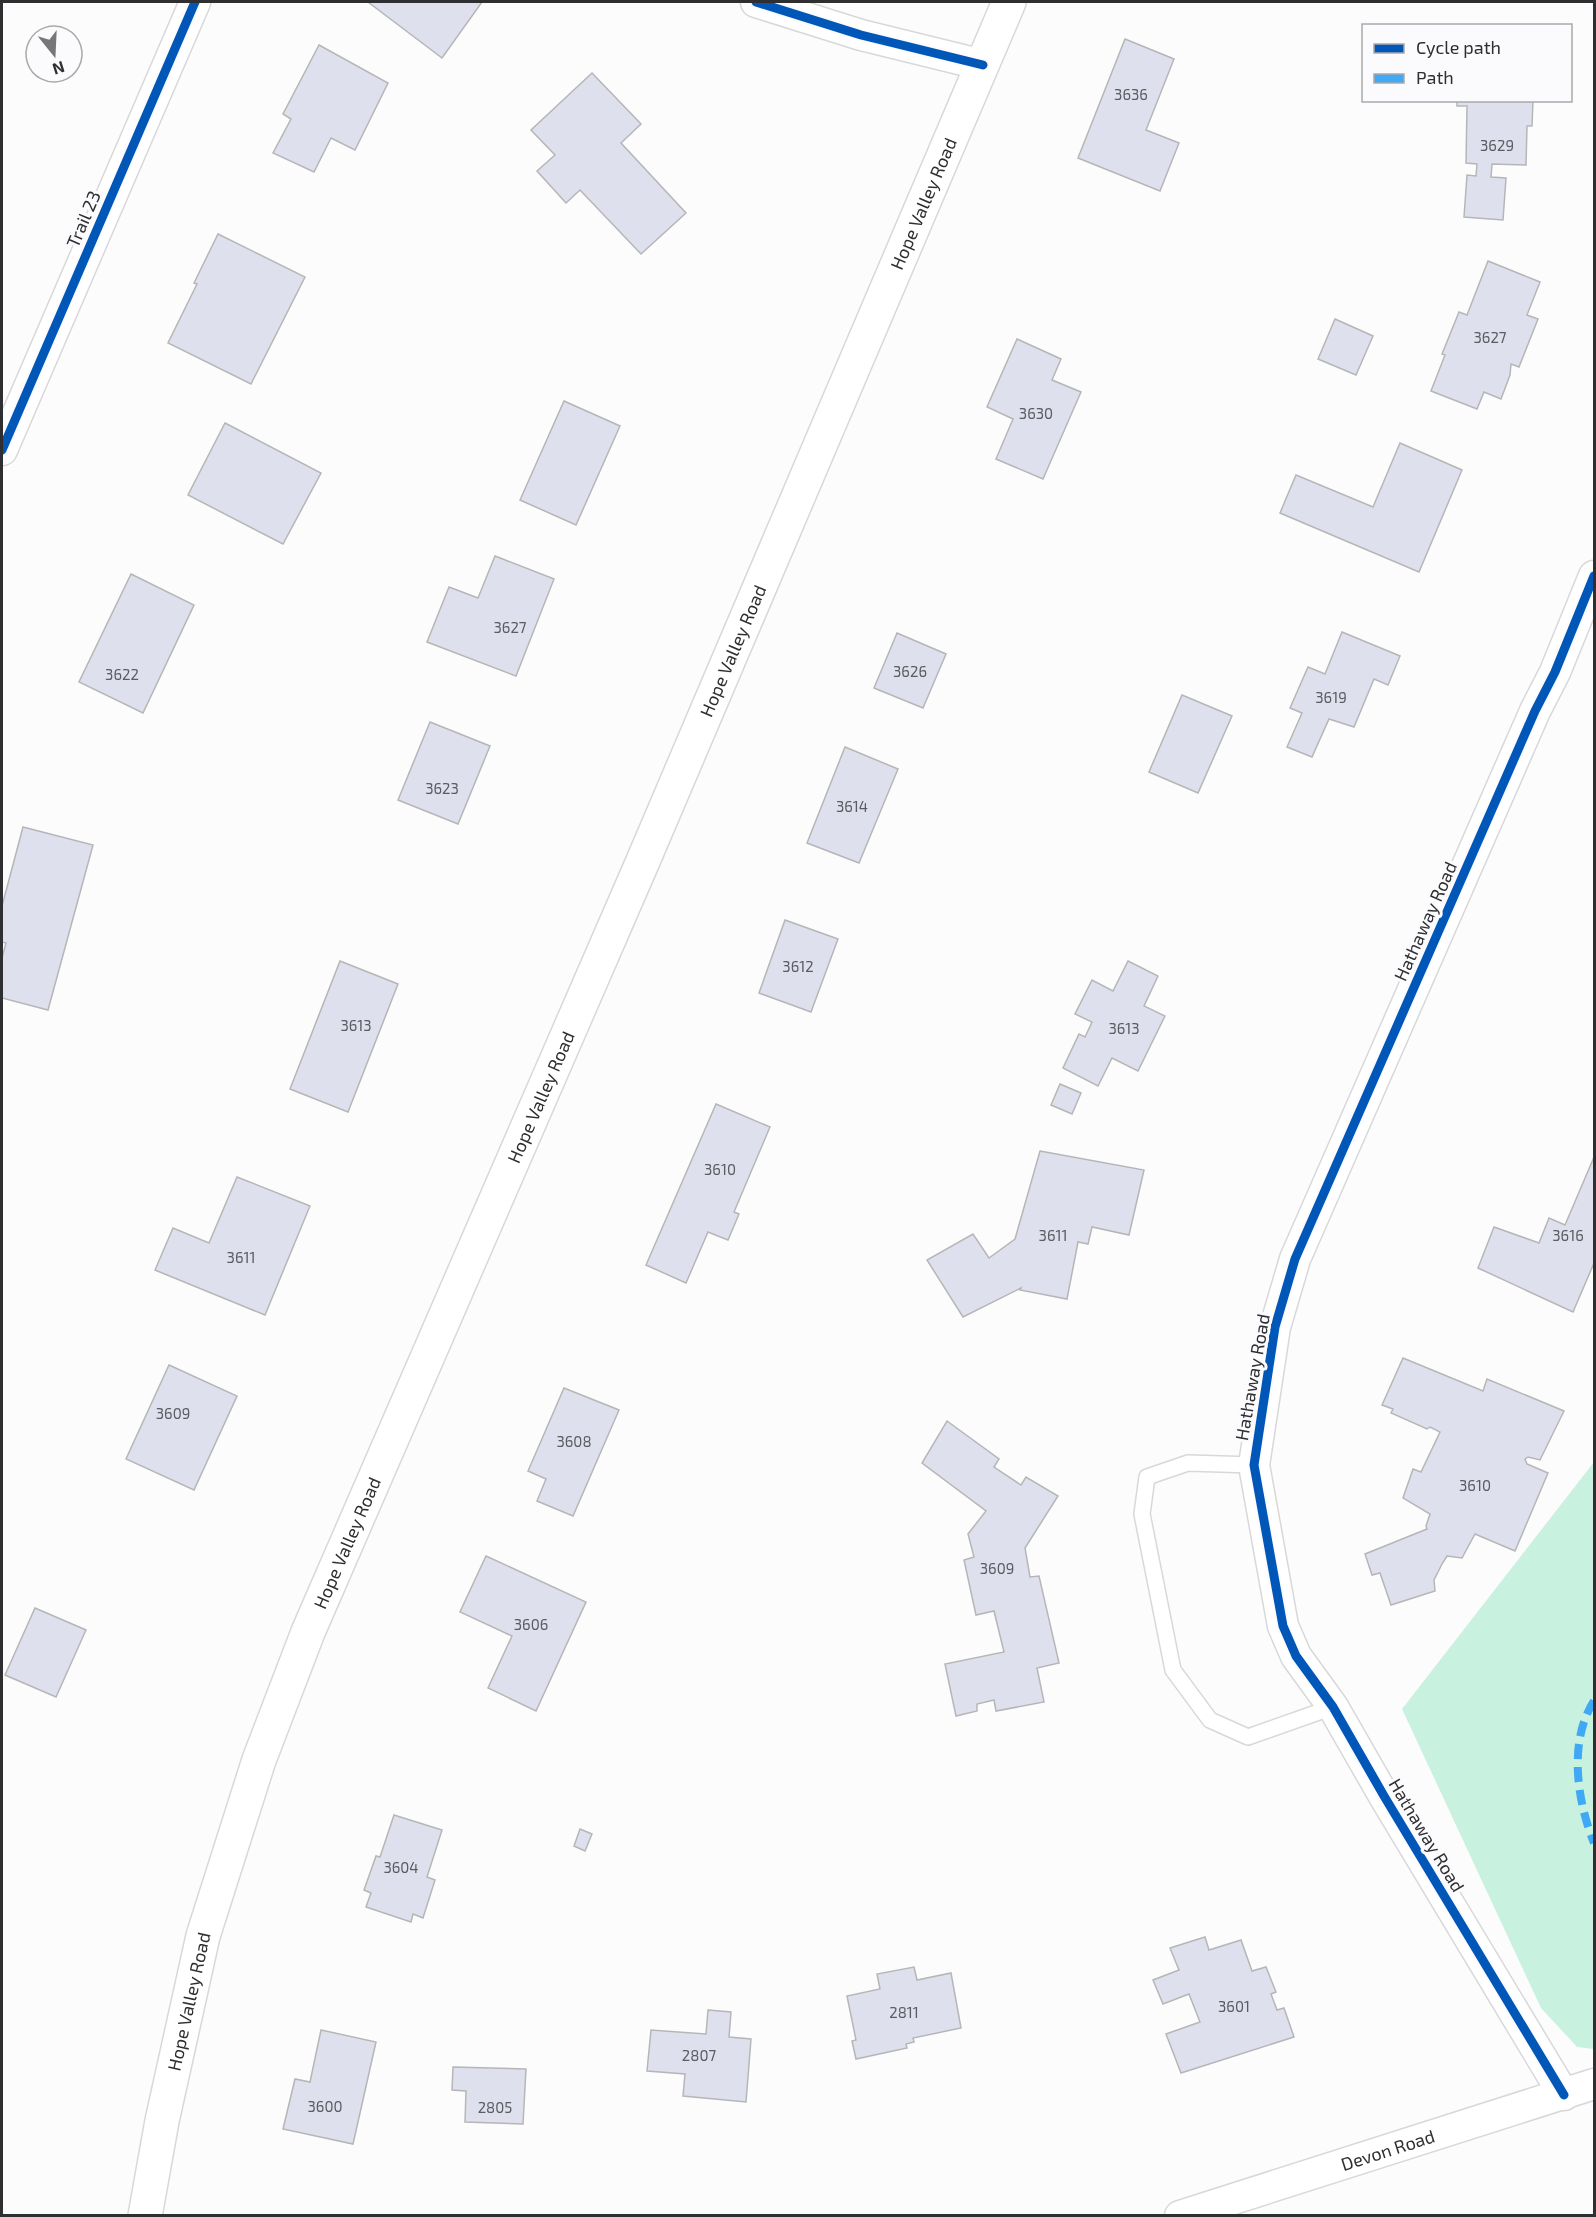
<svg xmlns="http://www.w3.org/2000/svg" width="1596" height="2217" font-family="'Exo 2',sans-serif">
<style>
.green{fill:#c9f1df}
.building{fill:#dee0ee;stroke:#b6b6b7;stroke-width:1.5}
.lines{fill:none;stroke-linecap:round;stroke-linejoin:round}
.lane-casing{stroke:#d8d8da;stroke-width:18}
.street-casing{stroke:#d8d8da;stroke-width:33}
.secondary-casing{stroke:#d8d8da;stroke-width:36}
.lane{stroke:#fff;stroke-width:15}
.street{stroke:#fff;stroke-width:30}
.secondary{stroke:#fff;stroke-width:33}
.quiet{stroke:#3fa9f5;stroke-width:8;stroke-dasharray:15 8;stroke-linecap:butt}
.cycleway-casing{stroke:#fbfbfe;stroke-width:13}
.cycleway{stroke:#0057b8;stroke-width:9}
.labels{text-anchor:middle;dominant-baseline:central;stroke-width:6;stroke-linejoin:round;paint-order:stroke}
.number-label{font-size:15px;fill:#5b5b61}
.street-label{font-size:18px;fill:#2f2f32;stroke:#fbfbfe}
</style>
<rect width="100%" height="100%" fill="#fcfcfd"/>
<path class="green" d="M1594,1462V2049L1577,2047L1541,2008L1402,1709Z"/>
<g class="building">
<path d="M368,2H482L442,58Z"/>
<path d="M1125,39L1174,59L1146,130L1179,143L1160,191L1078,158Z"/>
<path d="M319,45L388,83L355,150L331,138L314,172L273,153L291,119L283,114Z"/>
<path d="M592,73L641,124L621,143L686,213L641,254L580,190L566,203L537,171L555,155L531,130Z"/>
<path d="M1457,100H1533L1532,126H1527L1526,165L1492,164L1491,177L1506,178L1503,220L1464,217L1467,175L1476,176L1477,164L1466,163L1467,106H1457Z"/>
<path d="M218,234L305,277L251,384L168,343L197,284L194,283Z"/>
<path d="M1488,261L1540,282L1527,315L1538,319L1519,367L1511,364L1510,375L1501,399L1484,392L1477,409L1431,391L1445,355L1442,354L1459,312L1467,315Z"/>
<path d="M1335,319L1373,336L1356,375L1318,359Z"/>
<path d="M1017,339L1061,359L1052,380L1081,392L1043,479L996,459L1013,419L987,407Z"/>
<path d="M564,401L620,426L576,525L520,500Z"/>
<path d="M225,423L321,473L283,544L188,495Z"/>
<path d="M1400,443L1462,470L1419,572L1280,513L1296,475L1373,507Z"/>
<path d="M495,556L554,579L516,676L427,642L449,587L478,598Z"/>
<path d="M131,574L194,605L143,713L79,682Z"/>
<path d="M1342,632L1400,656L1388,685L1374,679L1354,727L1329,719L1312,757L1287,747L1302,713L1290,708L1308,667L1325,674Z"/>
<path d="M897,633L946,654L923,708L874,688Z"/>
<path d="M1182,695L1232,716L1198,793L1149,772Z"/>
<path d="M430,722L490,746L458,824L398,800Z"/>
<path d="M845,747L898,769L859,863L807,843Z"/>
<path d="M23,827L93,845L48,1010L2,998V958L6,943L2,942V906Z"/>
<path d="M785,920L838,939L811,1012L759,993Z"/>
<path d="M340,961L398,984L348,1112L290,1089Z"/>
<path d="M1128,961L1158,976L1144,1006L1165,1016L1138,1071L1112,1058L1098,1086L1063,1068L1079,1034L1085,1037L1092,1022L1075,1014L1092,980L1113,991Z"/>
<path d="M1060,1084L1081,1093L1072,1114L1051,1105Z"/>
<path d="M716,1104L770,1127L734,1212L739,1214L728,1240L708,1232L686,1283L646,1265Z"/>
<path d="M1040,1151L1144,1170L1129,1235L1092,1227L1088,1244L1078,1242L1067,1299L1020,1290L1021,1288L963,1317L927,1260L973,1234L989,1258L1015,1239Z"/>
<path d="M1594,1157V1263L1573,1312L1478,1268L1494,1227L1539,1243L1549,1218L1565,1225Z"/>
<path d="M237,1177L310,1206L265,1315L155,1270L173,1228L209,1243Z"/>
<path d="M1403,1358L1483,1391L1487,1379L1564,1411L1540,1460L1528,1457L1525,1459L1527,1464L1548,1473L1515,1551L1475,1534L1462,1558L1447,1556L1442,1564L1434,1580L1435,1591L1391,1605L1380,1573L1372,1575L1365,1554L1427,1529L1426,1526L1430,1514L1403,1498L1413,1469L1421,1472L1440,1432L1430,1427L1427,1429L1391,1413L1393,1409L1382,1405Z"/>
<path d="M169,1365L237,1396L194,1490L126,1459Z"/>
<path d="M564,1388L619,1410L573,1516L537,1501L546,1479L528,1471Z"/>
<path d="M947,1421L999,1459L994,1467L1021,1485L1026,1477L1058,1496L1025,1548L1030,1577L1039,1576L1059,1663L1037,1668L1044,1702L996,1711L994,1700L977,1704V1711L956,1716L945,1664L1004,1652L994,1611L976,1615L964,1560L974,1557L968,1534L986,1511L922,1463Z"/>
<path d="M486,1556L586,1602L536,1711L488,1688L512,1636L460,1612Z"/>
<path d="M35,1608L86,1630L56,1697L5,1675Z"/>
<path d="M394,1815L442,1830L427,1877L435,1880L423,1918L413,1914L411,1922L366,1907L371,1893L364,1890L376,1856L380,1857Z"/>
<path d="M580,1829L592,1834L585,1851L574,1846Z"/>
<path d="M1205,1937L1209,1950L1241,1940L1252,1971L1266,1967L1276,1992L1271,1994L1277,2010L1284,2008L1294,2037L1181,2073L1166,2034L1200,2022L1189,1994L1163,2004L1153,1980L1179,1970L1170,1948Z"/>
<path d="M914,1967L917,1980L951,1973L961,2028L913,2038L914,2042L906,2044L907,2048L856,2059L852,2041L856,2040L847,1996L880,1989L877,1974Z"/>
<path d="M708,2010L731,2012L729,2037L751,2039L746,2102L683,2096L685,2074L647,2071L651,2030L706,2034Z"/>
<path d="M321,2030L376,2042L353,2144L283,2129L295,2079L310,2082Z"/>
<path d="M453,2067L526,2069L523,2124L465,2122L466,2091L452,2090Z"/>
</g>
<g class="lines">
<g class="lane-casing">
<path id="lane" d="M1254,1465L1188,1463L1147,1477L1142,1514L1173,1670L1210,1720L1248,1737L1333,1707"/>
</g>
<g class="street-casing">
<g id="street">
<path d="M756,2L861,35L983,65"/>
<path d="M2,450L195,2"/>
<path d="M1564,2095L1384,1796L1333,1707L1296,1656L1283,1626L1254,1465L1275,1327L1295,1259L1535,711L1555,672L1594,576"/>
<path id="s1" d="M1180,2216L1594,2084"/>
</g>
</g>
<g class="secondary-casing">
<g id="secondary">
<path id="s2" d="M145,2216L162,2121L203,1936L259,1760L308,1632L643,861L1009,2"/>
</g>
</g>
<use href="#lane" class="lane"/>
<use href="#street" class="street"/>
<use href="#secondary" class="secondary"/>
<path class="quiet" d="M1594,1701C1568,1741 1577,1801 1594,1843"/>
<g class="cycleway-casing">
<g id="cycleway">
<path d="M756,2L861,35L983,65"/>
<path d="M2,450L195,2"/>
<path d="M1564,2095L1384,1796L1333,1707L1296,1656L1283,1626L1254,1465L1275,1327L1295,1259L1535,711L1555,672L1594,576"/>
</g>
</g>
<use href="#cycleway" class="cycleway"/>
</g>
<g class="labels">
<g class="number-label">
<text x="1131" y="94">3636</text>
<text x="1497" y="145">3629</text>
<text x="1490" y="337">3627</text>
<text x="1036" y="413">3630</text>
<text x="510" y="627">3627</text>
<text x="910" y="671">3626</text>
<text x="122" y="674">3622</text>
<text x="1331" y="697">3619</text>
<text x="442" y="788">3623</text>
<text x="852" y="806">3614</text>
<text x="798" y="966">3612</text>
<text x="356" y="1025">3613</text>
<text x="1124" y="1028">3613</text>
<text x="720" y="1169">3610</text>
<text x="1053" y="1235">3611</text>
<text x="1568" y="1235">3616</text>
<text x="241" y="1257">3611</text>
<text x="173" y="1413">3609</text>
<text x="574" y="1441">3608</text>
<text x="1475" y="1485">3610</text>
<text x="997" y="1568">3609</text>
<text x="531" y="1624">3606</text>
<text x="401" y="1867">3604</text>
<text x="1234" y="2006">3601</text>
<text x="904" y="2012">2811</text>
<text x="699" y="2055">2807</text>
<text x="325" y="2106">3600</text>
<text x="495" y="2107">2805</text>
</g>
<g class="street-label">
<text stroke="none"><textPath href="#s2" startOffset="2163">Hope Valley Road</textPath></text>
<text transform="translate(83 219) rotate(-67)">Trail 23</text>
<text stroke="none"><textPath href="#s2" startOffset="1677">Hope Valley Road</textPath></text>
<text transform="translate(1425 921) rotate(-66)">Hathaway Road</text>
<text stroke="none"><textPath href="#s2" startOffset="1191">Hope Valley Road</textPath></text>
<text transform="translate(1252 1377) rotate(-80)">Hathaway Road</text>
<text stroke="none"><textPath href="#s2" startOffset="705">Hope Valley Road</textPath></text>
<text transform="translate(1427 1835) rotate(59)">Hathaway Road</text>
<text stroke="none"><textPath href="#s2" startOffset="219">Hope Valley Road</textPath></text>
<text stroke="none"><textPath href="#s1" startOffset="218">Devon Road</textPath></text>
</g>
</g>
<rect width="1596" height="2217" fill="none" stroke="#2f2f32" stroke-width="6"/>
<rect x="1362" y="24" width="210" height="78" fill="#fbfbfe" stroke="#a9a9ac" stroke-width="1.5"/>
<rect x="1374" y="44" width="30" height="9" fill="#0057b8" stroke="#a9a9ac" stroke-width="1.5"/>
<text x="1416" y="54" font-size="18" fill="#2f2f32">Cycle path</text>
<rect x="1374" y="74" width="30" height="9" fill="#3fa9f5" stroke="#a9a9ac" stroke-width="1.5"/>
<text x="1416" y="84" font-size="18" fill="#2f2f32">Path</text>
<g transform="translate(54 54) rotate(162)"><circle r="28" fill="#fbfbfe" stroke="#a9a9ac" stroke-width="1.5"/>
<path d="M0-4.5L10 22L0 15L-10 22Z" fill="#777779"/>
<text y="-9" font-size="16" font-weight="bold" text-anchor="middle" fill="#2f2f32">N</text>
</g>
</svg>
